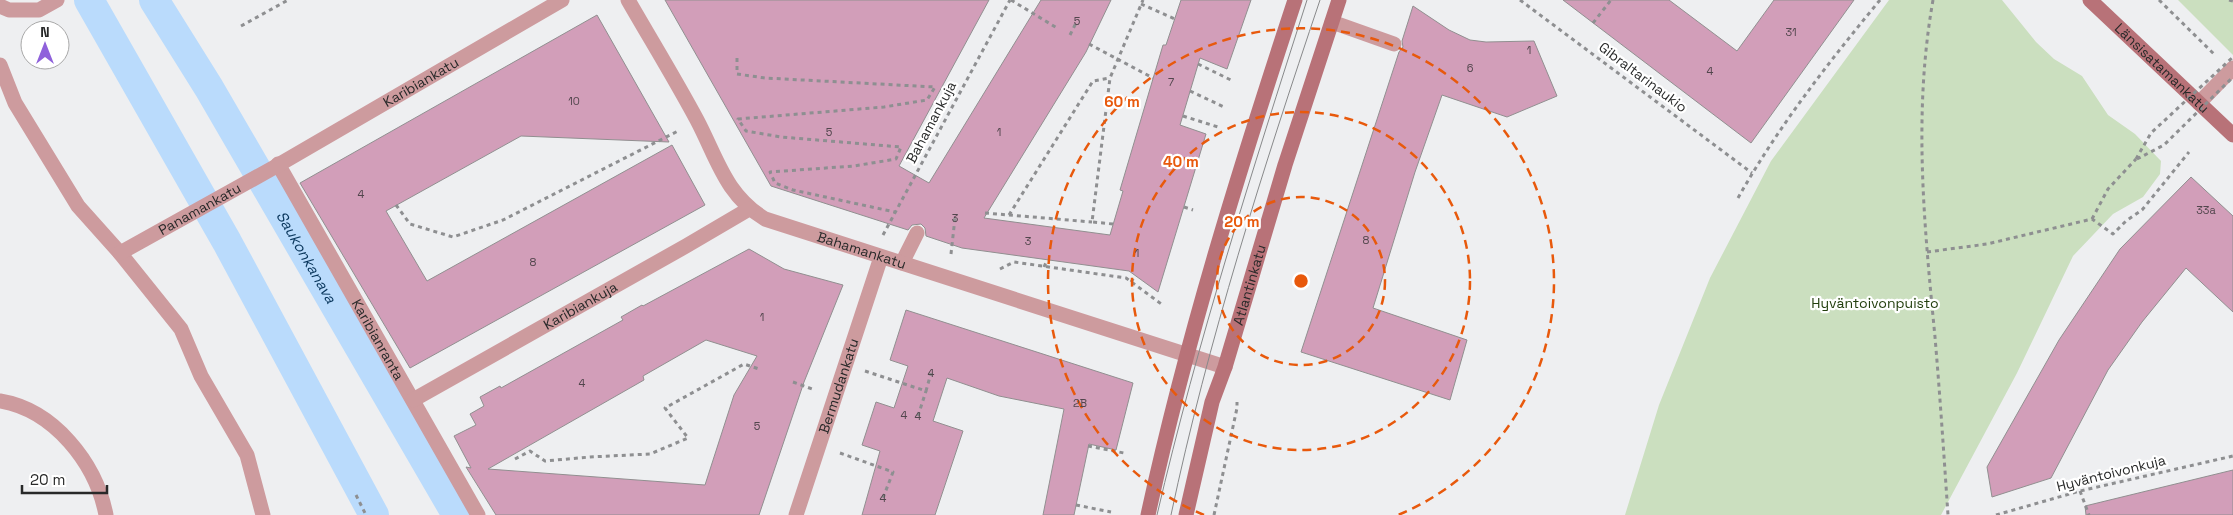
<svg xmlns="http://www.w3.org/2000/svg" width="2233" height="515" font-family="'Space Grotesk',sans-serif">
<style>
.green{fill:#cbdfbf}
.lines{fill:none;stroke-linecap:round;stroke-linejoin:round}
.canal{stroke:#badbfc;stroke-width:30}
.building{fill:#d29eb9;stroke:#918f90;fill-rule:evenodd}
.path{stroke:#8e8f91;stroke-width:3;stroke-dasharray:4 4;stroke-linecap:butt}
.lane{stroke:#cd9b9e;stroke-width:15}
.street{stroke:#cd9b9e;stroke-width:15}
.secondary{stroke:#b87278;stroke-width:15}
.tram{stroke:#88898a;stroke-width:1}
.path-bridge{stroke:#8e8f91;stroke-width:3;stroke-dasharray:4 4;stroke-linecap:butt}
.ring{fill:none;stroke:#e8590c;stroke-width:2.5;stroke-dasharray:9 6}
.labels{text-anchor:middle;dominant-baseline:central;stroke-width:4.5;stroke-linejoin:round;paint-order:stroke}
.number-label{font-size:11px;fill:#52464d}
.street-label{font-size:14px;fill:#282929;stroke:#fff}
.park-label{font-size:14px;fill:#233f0e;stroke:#fff}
.water-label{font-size:15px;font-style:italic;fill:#08355b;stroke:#fff}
.centre{fill:#e8590c;stroke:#fff;stroke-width:2.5}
.ring-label{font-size:15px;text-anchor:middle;font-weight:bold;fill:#e8590c;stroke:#fff;stroke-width:4.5;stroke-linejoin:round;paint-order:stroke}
</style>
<rect width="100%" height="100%" fill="#eeeff1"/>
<g class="green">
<path d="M1889,0H2002L2036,42L2054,59L2082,76L2108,115L2135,134L2161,161L2160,174L2143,197L2113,214L2073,256L2017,373L1941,515H1625L1659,405L1710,278L1771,161Z"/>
<path d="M2178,0H2233V55Z"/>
</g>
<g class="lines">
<g class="canal">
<path d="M89,0L227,242L374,515"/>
<path id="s1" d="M154,0L209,88L457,515"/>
</g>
</g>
<g class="building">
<path d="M665,0H989L899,166L929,183L1041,0H1111L1086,52L984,218L1110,235L1123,191L1120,190L1163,45H1166L1181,0H1251L1227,69L1200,58L1180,125L1206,134L1158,292L1129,271L962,248L926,236L925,228L921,224L912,225L908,230L771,186Z"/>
<path d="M1563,0H1669L1737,51L1774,0H1854L1751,143Z"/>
<path d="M1413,6L1449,30L1470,40L1486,42L1534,41L1557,96L1507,117L1442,95L1415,172L1373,308L1467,340L1450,400L1301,352L1399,52L1403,47L1402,41Z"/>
<path d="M597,15L669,142L521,136L386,211L427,281L672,145L705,205L410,368L300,183Z"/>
<path d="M2191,177L2233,216V312L2186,268L2142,322L2108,370L2051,478L1992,497L1987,467L2059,340L2120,249Z"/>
<path d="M749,249L784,269L843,285L804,382L759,515H496L466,467L471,468L454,436L476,425L470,414L484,406L480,397L500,386L501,388L623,320L621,317L642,305L643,306ZM706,340L757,356L734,395L705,485L488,469L644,380L643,376Z"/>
<path d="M906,310L1133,383L1116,450L1089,444L1074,515H1043L1064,409L999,396L947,378L933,421L963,431L935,515H862L880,451L862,445L876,402L894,408L908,366L890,360Z"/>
<path d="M2233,470V515H2086L2085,506Z"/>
</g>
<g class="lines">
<g class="path">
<path d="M1011,0L1057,28"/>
<path d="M1520,0L1752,173"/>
<path d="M1933,0C1913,113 1924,223 1935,337C1940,396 1944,456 1948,515"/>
<path d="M2159,0L2216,56"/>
<path d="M2229,0L2233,1"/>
<path d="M1141,4L1175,19"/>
<path d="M1593,23L1611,0"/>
<path d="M241,26L288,0"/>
<path d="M1070,35L1077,21"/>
<path d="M1089,44L1153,78"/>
<path d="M737,58V74L765,78L935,87L927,100L884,107L738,119L746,131L781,137L901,147L896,159L854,166L770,172L775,183L793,190L895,212"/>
<path d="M1198,64L1233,81"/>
<path d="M1190,91L1224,107"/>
<path d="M1183,116L1218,127"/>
<path d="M1738,198C1778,127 1828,63 1880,0"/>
<path d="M396,205L410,224L453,237L503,220L678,131"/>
<path d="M1184,207L1193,210"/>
<path d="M985,213L1092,222"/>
<path d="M1009,215L1093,81L1110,78"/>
<path d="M2092,219L2108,189L2136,159"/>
<path d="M1113,224L1092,222L1110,78L1143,0"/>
<path d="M883,235L1010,0"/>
<path d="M1927,252L1987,244L2092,219L2113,234L2126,221L2142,210L2189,152"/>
<path d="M951,254L955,218"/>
<path d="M1044,267L1047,260"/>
<path d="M1000,269L1014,262L1126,278L1164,306"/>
<path d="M1131,282L1135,276"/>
<path d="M865,371L926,391L931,373"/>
<path d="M793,382L815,390"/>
<path d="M918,416L926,391"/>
<path d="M1088,446L1124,453"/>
<path d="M840,453L893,472L883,498"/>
<path d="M515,459L530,451L545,461L590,457L650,454L688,438L665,408L744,364L759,369"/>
<path d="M2080,491L2089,515"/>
<path d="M356,495L366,515"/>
<path d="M1076,505L1111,512"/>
<path d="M1214,515L1237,408V402"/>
<path d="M1996,515L2080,491L2233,456"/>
</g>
<g class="lane">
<path d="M1332,22L1394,44"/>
<path d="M0,65L15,103L78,206L120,253L181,329L201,376L247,455L263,515"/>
<path d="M2199,103L2233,68"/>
<path d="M902,263L917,233"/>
<path d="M0,401C54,410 96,463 106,515"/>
</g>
<g class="street">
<path id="s2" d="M628,0C651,40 675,79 697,120C718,160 725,194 765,219L1225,367"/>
<path d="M0,6L9,10H39L57,0"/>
<path id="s3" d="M278,164L478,515"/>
<path id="s4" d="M120,253L273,168L562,0"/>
<path id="s5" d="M413,400L686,246L749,209"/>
<path id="s6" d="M796,515L881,257"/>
</g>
<g class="secondary">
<path id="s7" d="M2090,0L2233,135"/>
<path d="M1148,515C1186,340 1239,170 1295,0"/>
<path id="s8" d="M1186,515L1212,402L1225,367L1285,165L1339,0"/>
</g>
<g class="tram">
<path d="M1157,515C1198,339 1252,172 1307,0"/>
<path d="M1171,515C1208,340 1263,169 1320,0"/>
</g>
<g class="path-bridge">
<path d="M2136,159L2151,133L2233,57"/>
<path d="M2137,159L2164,145L2233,77"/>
</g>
</g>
<g class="ring">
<circle cx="1301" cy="281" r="84"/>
<circle cx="1301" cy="281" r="169"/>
<path d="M1204 515A253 253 0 1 1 1398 515"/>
</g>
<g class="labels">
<g class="number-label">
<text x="1077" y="21">5</text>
<text x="1791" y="32">31</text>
<text x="1529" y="50">1</text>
<text x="1470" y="68">6</text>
<text x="1710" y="71">4</text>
<text x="1171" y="82">7</text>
<text x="574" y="101">10</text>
<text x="829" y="132">5</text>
<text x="999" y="132">1</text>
<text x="361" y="194">4</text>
<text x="2206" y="210">33a</text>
<text x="955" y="218">3</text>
<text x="1366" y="240">8</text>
<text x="1028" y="241">3</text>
<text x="1137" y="253">1</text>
<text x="533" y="262">8</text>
<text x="762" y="317">1</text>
<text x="931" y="373">4</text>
<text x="582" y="383">4</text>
<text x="1080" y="403">2B</text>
<text x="904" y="415">4</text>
<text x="918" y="416">4</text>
<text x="757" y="426">5</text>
<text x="883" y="498">4</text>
</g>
<g class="street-label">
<text stroke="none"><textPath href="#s7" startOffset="99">Länsisatamankatu</textPath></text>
<text transform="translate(1643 77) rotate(37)">Gibraltarinaukio</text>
<text stroke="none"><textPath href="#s4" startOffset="346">Karibiankatu</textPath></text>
<text transform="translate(931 122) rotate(-62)">Bahamankuja</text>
<text stroke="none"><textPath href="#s4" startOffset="91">Panamankatu</textPath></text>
<text stroke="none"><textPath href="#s2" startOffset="362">Bahamankatu</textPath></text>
<text stroke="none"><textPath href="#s8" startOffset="239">Atlantinkatu</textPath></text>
<text stroke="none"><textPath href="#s5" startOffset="192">Karibiankuja</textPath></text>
<text stroke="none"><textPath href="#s3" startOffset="202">Karibianranta</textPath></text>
<text stroke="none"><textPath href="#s6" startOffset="136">Bermudankatu</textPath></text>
<text transform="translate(2111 473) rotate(-14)">Hyväntoivonkuja</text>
</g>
<g class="park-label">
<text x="1875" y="303">Hyväntoivonpuisto</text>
</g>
<g class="water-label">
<text stroke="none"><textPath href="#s1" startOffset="299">Saukonkanava</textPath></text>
</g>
</g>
<circle cx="1301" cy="281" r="8" class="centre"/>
<g class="ring-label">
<text x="1122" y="107">60 m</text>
<text x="1181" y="167">40 m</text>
<text x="1242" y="227">20 m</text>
</g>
<g transform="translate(45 45)"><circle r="24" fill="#ffffff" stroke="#a9a9a9"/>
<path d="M0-4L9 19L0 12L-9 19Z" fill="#8f61db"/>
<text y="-8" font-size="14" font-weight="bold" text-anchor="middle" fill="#282929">N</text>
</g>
<path d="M22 485v8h85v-8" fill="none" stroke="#282929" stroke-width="2.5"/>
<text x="30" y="485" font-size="15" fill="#282929" stroke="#ffffff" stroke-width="4" paint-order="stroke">20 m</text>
</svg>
